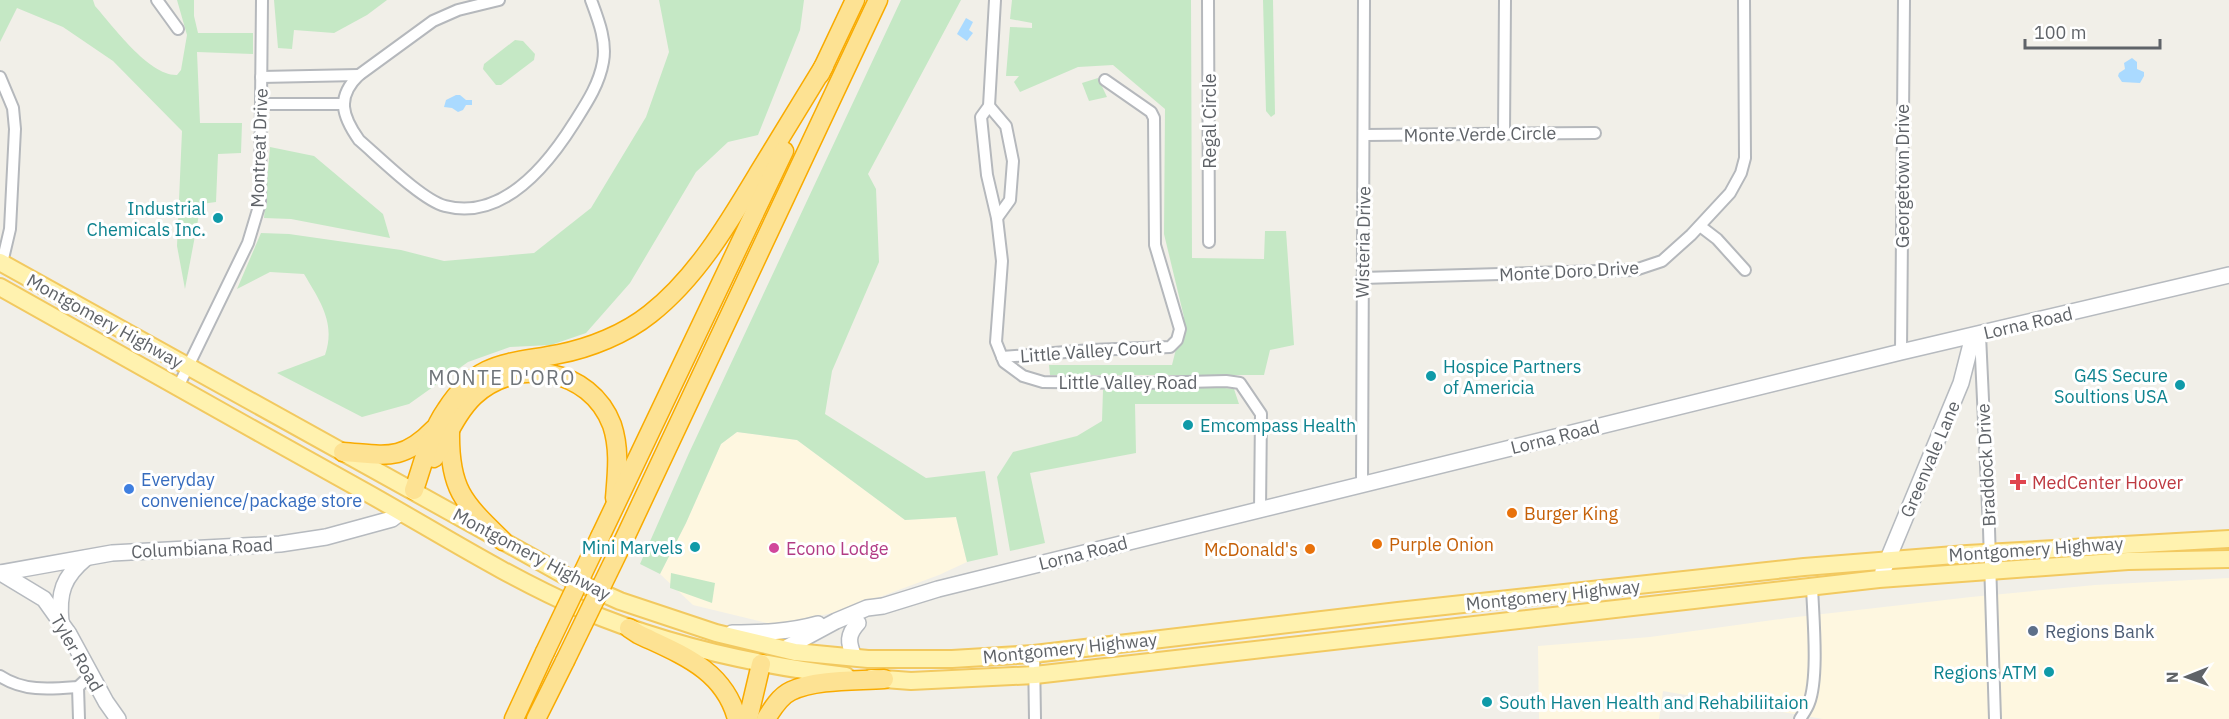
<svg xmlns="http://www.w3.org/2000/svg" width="2229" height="719" font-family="'IBM Plex Sans',sans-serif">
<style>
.commercial{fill:#fef7e0}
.green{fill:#c5e8c5}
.water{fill:#aadaff}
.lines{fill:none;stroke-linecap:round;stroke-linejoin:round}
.street-casing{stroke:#b5b8bc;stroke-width:14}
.secondary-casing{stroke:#b6babf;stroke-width:18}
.primary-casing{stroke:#f2c960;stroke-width:20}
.highway-casing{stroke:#f9ab00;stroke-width:21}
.street{stroke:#fff;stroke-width:10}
.secondary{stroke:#fff;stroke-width:15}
.primary{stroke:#fff2af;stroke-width:16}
.highway{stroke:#fde293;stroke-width:18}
.highway-bridge-casing{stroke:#f9ab00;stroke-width:21;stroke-linecap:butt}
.highway-bridge{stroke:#fde293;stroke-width:18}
.culture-dot{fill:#0f9aa8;stroke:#fff;stroke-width:2}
.health-dot{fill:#e0444e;stroke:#fff;stroke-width:2}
.shop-dot{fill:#3f7fe0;stroke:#fff;stroke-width:2}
.food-dot{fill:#e8710a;stroke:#fff;stroke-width:2}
.hotel-dot{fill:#d1479c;stroke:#fff;stroke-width:2}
.service-dot{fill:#5c6f8a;stroke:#fff;stroke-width:2}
.labels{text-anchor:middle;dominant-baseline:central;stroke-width:6;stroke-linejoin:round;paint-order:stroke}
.street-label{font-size:18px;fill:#5f6368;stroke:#fff}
.culture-label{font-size:18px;fill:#0d838f;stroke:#fff;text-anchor:end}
.shop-label{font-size:18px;fill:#366cbe;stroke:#fff;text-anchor:start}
.health-label{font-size:18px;fill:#be3a42;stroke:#fff;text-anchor:start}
.food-label{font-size:18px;fill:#c56008;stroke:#fff;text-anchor:start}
.hotel-label{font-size:18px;fill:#b23c85;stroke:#fff;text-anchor:start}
.service-label{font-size:18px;fill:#4e5e75;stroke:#fff;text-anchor:start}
.neighbourhood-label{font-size:20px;letter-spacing:1.5px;fill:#70757a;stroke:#fff}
</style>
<rect width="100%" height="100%" fill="#f1efe8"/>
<g class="commercial">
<path d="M737,432L797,440L905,520L956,517L967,562L939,575L842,611L775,625L693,605L660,574L686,523L721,444Z"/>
<path d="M2229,578V719H1823L1663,691L1659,719H1539L1538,646L1650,637L1788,618L1971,597L2095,585Z"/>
</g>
<g class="green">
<path d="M0,0H93L95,6C113,26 149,76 177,75L181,70L187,35L177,0H194V16L198,33H253V54L197,52L200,123H242L241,153L218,154L216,202L201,204L185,289L177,246L182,131L113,61L63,27L17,8L0,42Z"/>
<path d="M274,0H387L367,15L334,33L294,30L292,49L278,48Z"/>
<path d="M659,0H804L800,30L758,135L728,142L696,172L630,283L586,333L551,345L510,347L468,362L409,404L362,417L277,373L325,355C336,323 320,301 304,274L270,272L237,289L261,233L289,234L401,250L444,261L534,253L591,208L646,117L669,52Z"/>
<path d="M901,0H961L868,174L876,189L879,262L832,371L825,414L926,478L985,471L998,555L967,562L956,517L905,520L797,440L737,432L721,444L686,523L660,574L640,564L689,453Z"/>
<path d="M1012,0H1191L1192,258L1264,259L1265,231H1286L1294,345L1270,350L1264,375H1050L1049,365H1172L1184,317L1164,234L1165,109L1113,65L1078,67L1020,92L1014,82L1019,76H1006L1010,27L1032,28V23L1010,19Z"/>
<path d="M1263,0H1273L1275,114L1271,117L1266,111Z"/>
<path d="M515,40L523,41L535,54L534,60L501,85H496L483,69L484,64Z"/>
<path d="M1098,78L1107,97L1089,101L1082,83Z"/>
<path d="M270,147L314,156L383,214L390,238L291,219L264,218Z"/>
<path d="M1215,387L1234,389L1239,404H1135L1136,453L1030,473L1045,543L1010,551L997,477L1013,452L1077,436L1102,421L1103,390Z"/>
<path d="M671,573L715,583L712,603L670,588Z"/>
</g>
<g class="water">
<path d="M966,18L973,22L969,30L973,33L967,41L957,34Z"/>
<path d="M2132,58L2137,62V69L2144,72V76L2140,83L2122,82L2118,76L2119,73L2125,69L2124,63Z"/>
<path d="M456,95H460L466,100H472V105H466L463,110L458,112L452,108L444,107L446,100Z"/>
</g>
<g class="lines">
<g class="street-casing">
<g id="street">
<path d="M157,0L178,29"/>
<path d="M499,0L458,10L433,21L359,75C336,97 342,116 359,140C379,157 422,200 445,206C503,221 547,166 574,123C586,104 599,85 603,62C607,41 598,19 591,0"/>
<path d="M995,0L989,106L981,117L987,175L997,218L1002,261L996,342L1004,362L1023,376L1043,382L1146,383L1226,381L1240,383L1261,414L1260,510"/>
<path d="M1208,0L1209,242"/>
<path d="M0,77L13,108L15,129L10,229L2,263"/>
<path d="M261,77L359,75"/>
<path d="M261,104H344"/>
<path d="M989,106L1006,126L1013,161L1010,200L997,218"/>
<path d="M1504,133L1505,0"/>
<path d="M1365,135L1595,133"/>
<path d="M1700,226L1717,239L1745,270"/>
<path d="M1362,278L1635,270L1662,261L1691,235L1730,193L1741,173L1745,158L1744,0"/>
<path d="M1980,335L1989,529L1995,719"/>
<path d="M1901,352L1904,0"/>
<path d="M1002,357L1091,350L1170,347L1177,340L1180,329L1155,245L1154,118L1151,112L1105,80"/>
<path d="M178,387L248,243L260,203L262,0"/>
<path d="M1362,485L1364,0"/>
<path d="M1034,654L1035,719"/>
<path d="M0,676C24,692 51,689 78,687"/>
<path d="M79,719L78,687L91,675"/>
<path d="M1800,719C1803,714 1807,709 1809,703C1819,677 1813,616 1812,586"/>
</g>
</g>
<g class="secondary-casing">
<g id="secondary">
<path d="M1883,571L1961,383L1973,336"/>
<path d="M0,573L112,553L280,544L326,537L392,519L401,512"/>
<path d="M1,573L44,599L69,634L106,702L118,719"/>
<path d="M61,622C58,593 63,577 86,558"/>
<path d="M732,633C762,633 789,632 818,624"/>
<path d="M784,649L836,621L867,608L883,606L938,589L1901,352L2229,275"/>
<path d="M854,657C848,642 847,635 858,623"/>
</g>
</g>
<g class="primary-casing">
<g id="primary">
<path d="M0,262L573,580L620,601L716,633L795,652L868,659H952L1034,654L1398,611L1804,567L1967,554L2229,539"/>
<path d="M0,287C121,355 241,423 362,490C434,530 505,576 581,609C665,645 755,665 846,676"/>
<path d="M871,678L911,681L1035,675L1879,579L2128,561L2229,559"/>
</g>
</g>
<g class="highway-casing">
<g id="highway">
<path d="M820,74L855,0"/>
<path d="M450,432C449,490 464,503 503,541"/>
<path d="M343,452C385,455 402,462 434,429"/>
<path d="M434,458C446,439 457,412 474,396C516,357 590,367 612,425C620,449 617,473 615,498"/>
<path d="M414,490C423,464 430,433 446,410C478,360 508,364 559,354C590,348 625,334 650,314C696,278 728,224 758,174C780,138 802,102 824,66"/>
<path d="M601,535L784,151"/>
<path d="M622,544L878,0"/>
<path d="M629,628L638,634C680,654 724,669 737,719"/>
<path d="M514,719L545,652"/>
<path d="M536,719L565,661"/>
<path d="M748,719L761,664"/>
<path d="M766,719C772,709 780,696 791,691C816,679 856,681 884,679"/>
</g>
</g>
<use href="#street" class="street"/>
<use href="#secondary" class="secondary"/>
<use href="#primary" class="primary"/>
<use href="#highway" class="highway"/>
<g class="highway-bridge-casing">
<g id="highway-bridge">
<path d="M545,652L601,535"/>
<path d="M565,661L622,544"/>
</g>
</g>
<use href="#highway-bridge" class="highway-bridge"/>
</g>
<g class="culture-dot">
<circle cx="218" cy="218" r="6"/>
<circle cx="1431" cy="376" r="6"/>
<circle cx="2180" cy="385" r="6"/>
<circle cx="1188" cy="425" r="6"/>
<circle cx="695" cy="547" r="6"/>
<circle cx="2049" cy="672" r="6"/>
<circle cx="1487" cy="702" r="6"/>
</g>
<path class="health-dot" d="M2015 473h6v6h6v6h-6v6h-6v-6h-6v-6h6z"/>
<circle class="shop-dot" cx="129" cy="489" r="6"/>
<g class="food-dot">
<circle cx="1512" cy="513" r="6"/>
<circle cx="1377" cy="544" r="6"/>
<circle cx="1310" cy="549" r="6"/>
</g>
<circle class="hotel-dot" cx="774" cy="548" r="6"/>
<circle class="service-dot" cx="2033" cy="631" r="6"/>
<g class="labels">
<g class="street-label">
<text transform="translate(1209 121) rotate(-90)">Regal Circle</text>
<text transform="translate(1480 134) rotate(-1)">Monte Verde Circle</text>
<text transform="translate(259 148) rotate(-88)">Montreat Drive</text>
<text transform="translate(1902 176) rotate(-90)">Georgetown Drive</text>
<text transform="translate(1363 242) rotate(-89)">Wisteria Drive</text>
<text transform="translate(1569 271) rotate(-3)">Monte Doro Drive</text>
<text transform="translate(105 321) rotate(29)">Montgomery Highway</text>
<text transform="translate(2028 323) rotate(-13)">Lorna Road</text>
<text transform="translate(1091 351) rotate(-4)">Little Valley Court</text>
<text x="1128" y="382">Little Valley Road</text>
<text transform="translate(1555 437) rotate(-14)">Lorna Road</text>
<text transform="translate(1930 459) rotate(-67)">Greenvale Lane</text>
<text transform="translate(1986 465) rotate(-93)">Braddock Drive</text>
<text transform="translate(202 548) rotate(-3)">Columbiana Road</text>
<text transform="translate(2036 549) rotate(-4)">Montgomery Highway</text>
<text transform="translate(1083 553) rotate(-14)">Lorna Road</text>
<text transform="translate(532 554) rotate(28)">Montgomery Highway</text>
<text transform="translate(1553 595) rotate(-6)">Montgomery Highway</text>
<text transform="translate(1070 648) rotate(-6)">Montgomery Highway</text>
<text transform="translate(77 653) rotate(60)">Tyler Road</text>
</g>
<g class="culture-label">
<text x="206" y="208">Industrial<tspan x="206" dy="21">Chemicals Inc.</tspan></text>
<text x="1443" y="366" text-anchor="start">Hospice Partners<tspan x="1443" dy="21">of Americia</tspan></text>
<text x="2168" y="375">G4S Secure<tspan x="2168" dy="21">Soultions USA</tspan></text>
<text x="1200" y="425" text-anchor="start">Emcompass Health</text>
<text x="683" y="547">Mini Marvels</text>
<text x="2037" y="672">Regions ATM</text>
<text x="1499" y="702" text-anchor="start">South Haven Health and Rehabiliitaion</text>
</g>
<g class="shop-label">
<text x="141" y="479">Everyday<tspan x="141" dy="21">convenience/package store</tspan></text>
</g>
<g class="health-label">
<text x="2032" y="482">MedCenter Hoover</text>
</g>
<g class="food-label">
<text x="1524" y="513">Burger King</text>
<text x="1389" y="544">Purple Onion</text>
<text x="1298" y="549" text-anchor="end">McDonald's</text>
</g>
<g class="hotel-label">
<text x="786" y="548">Econo Lodge</text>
</g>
<g class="service-label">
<text x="2045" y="631">Regions Bank</text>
</g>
<g class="neighbourhood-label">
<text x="502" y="377">MONTE D'ORO</text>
</g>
</g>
<g transform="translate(2187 677) rotate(269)" stroke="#ffffff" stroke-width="4.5" paint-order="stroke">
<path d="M0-4.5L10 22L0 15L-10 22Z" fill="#5f6368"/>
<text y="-9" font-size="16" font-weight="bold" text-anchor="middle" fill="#5f6368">N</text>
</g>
<path d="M2025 39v9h135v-9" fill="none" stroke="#5f6368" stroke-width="3"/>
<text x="2034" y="39" font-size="18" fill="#5f6368" stroke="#ffffff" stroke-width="4.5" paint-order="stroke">100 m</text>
</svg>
